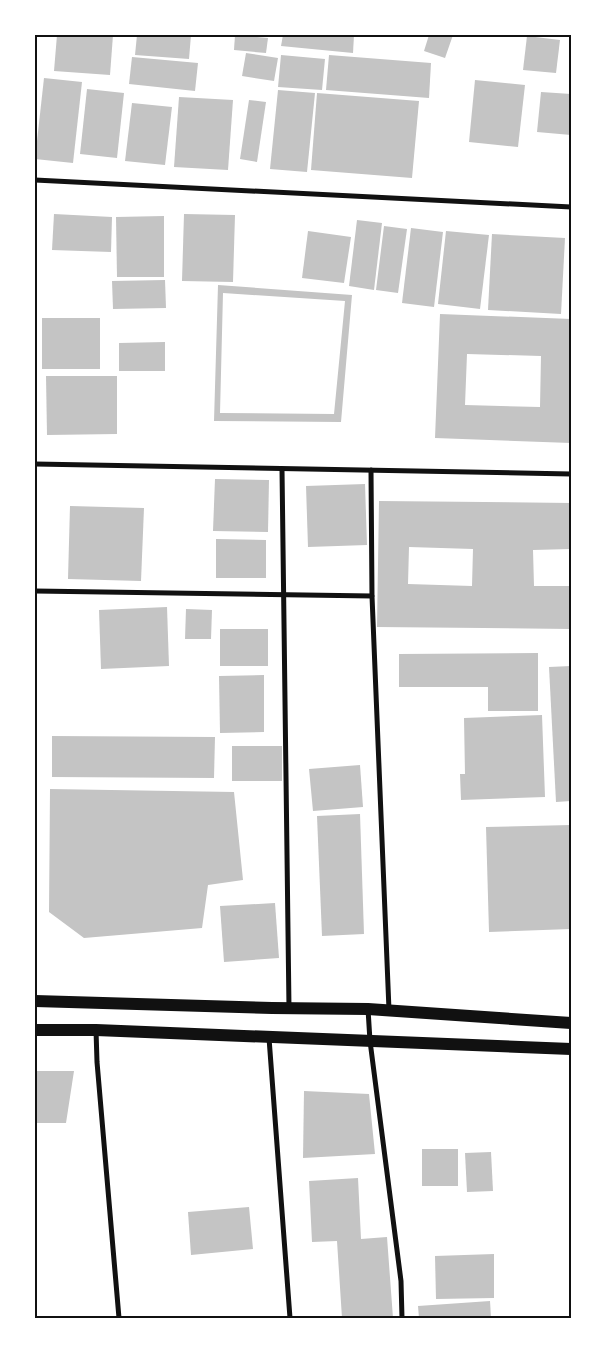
<svg xmlns="http://www.w3.org/2000/svg" width="606" height="1353" font-family="Overpass,sans-serif">
<style>
.building{fill:#c4c4c4;fill-rule:evenodd}
.lines{fill:none;stroke-linecap:round;stroke-linejoin:round}
.minor{stroke:#111;stroke-width:5}
.primary{stroke:#111;stroke-width:12}
.neatline{fill:none;stroke:#111;stroke-width:2}
</style>
<rect width="100%" height="100%" fill="#fff"/>
<g class="building">
<path d="M57,35H113L110,75L54,71Z"/>
<path d="M137,35H191L189,59L135,55Z"/>
<path d="M235,35L268,38L266,53L234,50Z"/>
<path d="M283,35H354L353,53L281,46Z"/>
<path d="M429,35H453L445,58L424,51Z"/>
<path d="M527,36L560,40L556,73L523,70Z"/>
<path d="M246,53L278,58L274,81L242,76Z"/>
<path d="M281,55L325,59L322,90L278,87Z"/>
<path d="M329,55L431,63L429,98L326,90Z"/>
<path d="M132,57L198,63L195,91L129,84Z"/>
<path d="M44,78L82,82L73,163L35,159Z"/>
<path d="M475,80L525,85L518,147L469,142Z"/>
<path d="M87,89L124,93L117,158L80,154Z"/>
<path d="M278,90L315,93L307,172L270,169Z"/>
<path d="M541,92L571,94V135L537,132Z"/>
<path d="M317,93L419,101L412,178L311,170Z"/>
<path d="M179,97L233,100L228,170L174,167Z"/>
<path d="M249,100L266,102L257,162L240,159Z"/>
<path d="M132,103L172,107L165,165L125,161Z"/>
<path d="M54,214L112,217L111,252L52,250Z"/>
<path d="M184,214L235,215L233,282L182,281Z"/>
<path d="M164,216V277H117L116,217Z"/>
<path d="M357,220L382,223L374,290L349,286Z"/>
<path d="M384,226L407,229L398,293L376,290Z"/>
<path d="M411,228L443,232L434,307L402,303Z"/>
<path d="M308,231L351,237L344,283L302,278Z"/>
<path d="M446,231L489,235L480,309L438,304Z"/>
<path d="M492,234L565,238L561,314L488,310Z"/>
<path d="M165,280L166,308L113,309L112,281Z"/>
<path d="M218,285L352,295L341,422L214,421ZM223,293L345,301L334,414L220,413Z"/>
<path d="M440,314L571,319V443L435,438ZM467,354L541,356L540,407L465,405Z"/>
<rect x="42" y="318" width="58" height="51"/>
<path d="M165,342V371H119V343Z"/>
<path d="M46,376H117V434L47,435Z"/>
<path d="M215,479L269,480L268,532L213,531Z"/>
<path d="M365,484L367,545L308,547L306,486Z"/>
<path d="M379,501L571,503V549L533,550L534,586H571V629L377,627ZM409,547L473,549L472,586L408,584Z"/>
<path d="M70,506L144,508L141,581L68,579Z"/>
<path d="M216,539L266,540V578H216Z"/>
<path d="M167,607L169,666L101,669L99,610Z"/>
<path d="M186,609L212,610L211,639H185Z"/>
<rect x="220" y="629" width="48" height="37"/>
<path d="M538,653V711H488V687H399V654Z"/>
<path d="M571,666V801L556,802L549,667Z"/>
<path d="M264,675V732L220,733L219,676Z"/>
<path d="M542,715L545,797L461,800L460,774H465L464,718Z"/>
<path d="M52,736L215,737L214,778L52,777Z"/>
<rect x="232" y="746" width="50" height="35"/>
<path d="M360,765L363,807L313,811L309,769Z"/>
<path d="M50,789L234,792L243,880L208,885L202,928L84,938L49,912Z"/>
<path d="M360,814L364,934L322,936L317,816Z"/>
<path d="M571,825V929L489,932L486,827Z"/>
<path d="M275,903L279,958L224,962L220,906Z"/>
<path d="M35,1071H74L66,1123H35Z"/>
<path d="M304,1091L369,1094L375,1154L303,1158Z"/>
<rect x="422" y="1149" width="36" height="37"/>
<path d="M491,1152L493,1191L467,1192L465,1153Z"/>
<path d="M358,1178L361,1239L387,1237L393,1318H342L337,1241L312,1242L309,1181Z"/>
<path d="M249,1207L253,1249L191,1255L188,1212Z"/>
<path d="M494,1254V1298L436,1299L435,1256Z"/>
<path d="M490,1301L491,1318H419L418,1306Z"/>
</g>
<g class="lines">
<g class="minor">
<path d="M35,180L571,207"/>
<path d="M35,464L571,474"/>
<path d="M282,469L289,1008"/>
<path d="M371,470L372,596L389,1010"/>
<path d="M35,591L372,596"/>
<path d="M368,1009L370,1041L401,1281L402,1318"/>
<path d="M96,1030L97,1062L119,1318"/>
<path d="M269,1038L290,1318"/>
</g>
<g class="primary">
<path d="M35,1001L272,1008L368,1009L571,1023"/>
<path d="M35,1030H96L571,1049"/>
</g>
</g>
<rect width="606" height="1353" fill="none" stroke="#ffffff" stroke-width="72"/>
<rect x="36" y="36" width="534" height="1281" class="neatline"/>
</svg>
